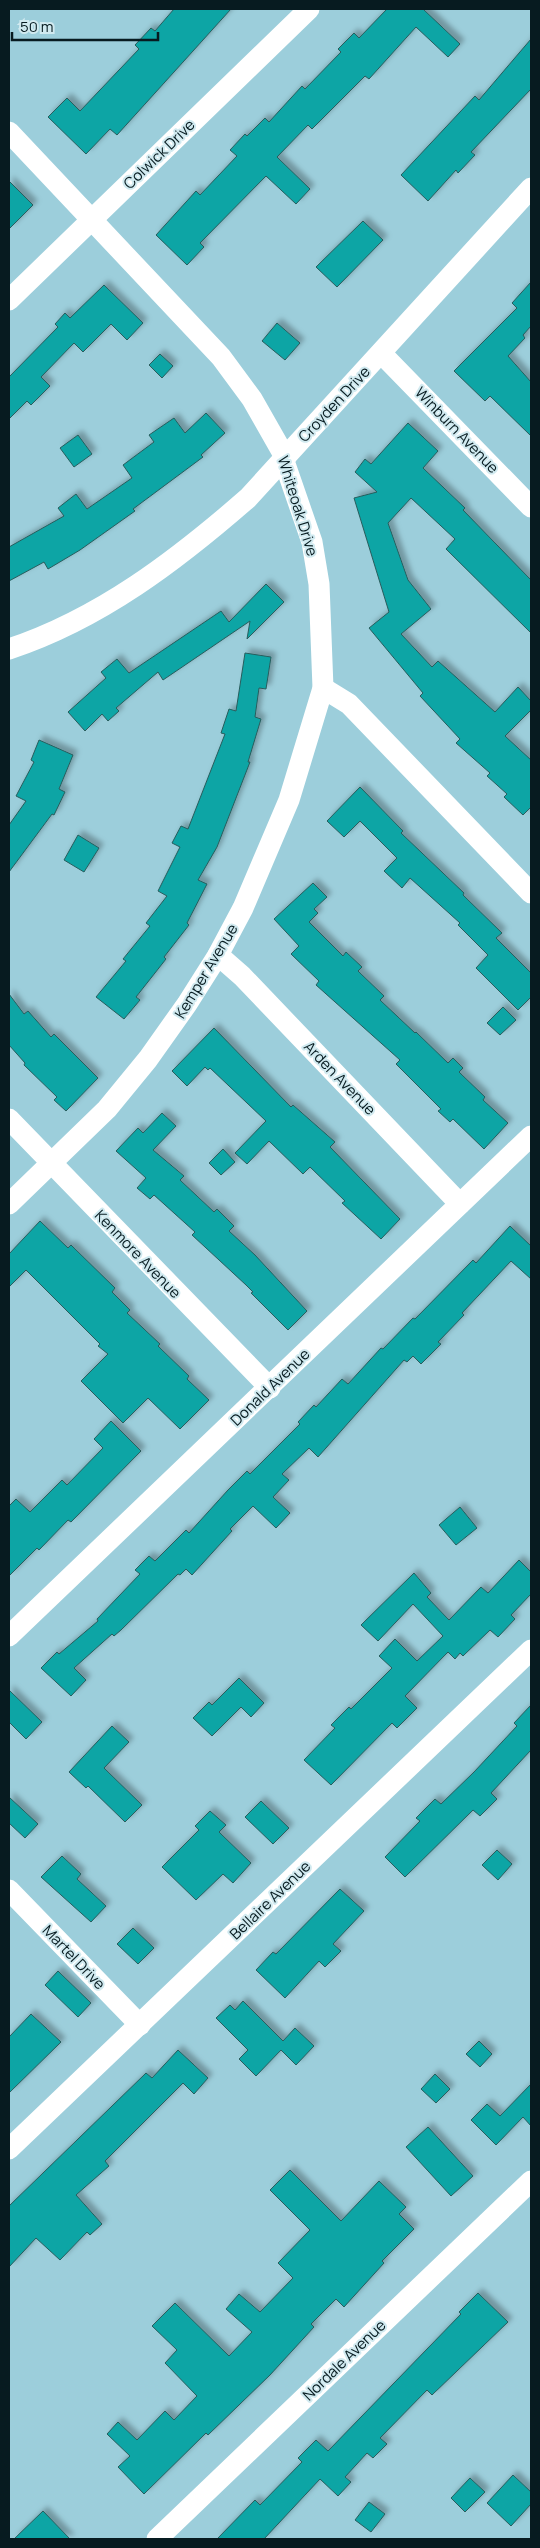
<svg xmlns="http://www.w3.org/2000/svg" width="540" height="2548" font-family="Manrope,sans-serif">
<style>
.building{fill:#08a5a5;stroke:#295d5d;filter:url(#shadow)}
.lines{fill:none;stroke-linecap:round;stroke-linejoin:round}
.minor{stroke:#fff;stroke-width:21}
.labels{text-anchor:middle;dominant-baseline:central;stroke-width:4;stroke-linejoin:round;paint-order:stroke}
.street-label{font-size:15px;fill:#071b20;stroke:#d1eaf0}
</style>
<defs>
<filter id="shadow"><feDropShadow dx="4.5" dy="-4.5" stdDeviation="2.5" flood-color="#0004"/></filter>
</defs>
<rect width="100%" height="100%" fill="#9ccedb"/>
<g class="building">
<path d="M174,9H231L117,135L110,129L86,154L48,117L67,98L80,111L139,49L135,45L151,28L155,31Z"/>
<path d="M387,9H423L460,44L448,57L416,27L369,79L365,76L312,129L308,125L277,157L310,189L296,204L266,176L200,243L204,247L187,265L156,235L196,191L200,195L237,156L230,150L245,134L247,136L265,118L269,122L302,86L305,89L341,52L338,49L354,33L359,38Z"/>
<path d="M531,39V89L471,152L475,155L458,173L456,170L428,201L401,175L475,96L479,100Z"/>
<path d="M9,181L33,205L9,229Z"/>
<path d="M363,221L383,240L337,287L316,267Z"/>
<path d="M531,282V326L523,335L525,338L508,356L531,382V436L490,396L485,401L454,371L517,308L512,303Z"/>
<path d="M104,285L143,323L127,340L111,324L83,352L74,343L41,377L50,386L31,405L27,401L9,419V377L58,327L55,324L65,313L70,318Z"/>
<path d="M277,323L300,343L285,360L262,341Z"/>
<path d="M160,354L173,366L162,378L149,365Z"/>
<path d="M206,413L225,433L201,455L203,457L133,509L135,511L80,550L48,569L44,562L9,581V547L64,516L58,508L76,494L87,509L132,478L123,465L154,442L149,435L174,418L185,433Z"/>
<path d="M408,423L438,451L423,468L465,508L463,510L531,580V633L446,549L455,539L411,498L388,523L408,580L431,609L401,634L432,667L438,661L495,712L518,687L531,701V710L505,736L531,760V807L523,815L504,797L507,794L487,776L490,773L456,743L460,739L420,696L423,693L369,628L389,612L354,498L377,492L355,472L365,459L371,464Z"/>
<path d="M78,435L92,454L74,467L60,448Z"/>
<path d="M266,584L284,602L247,639L250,621L163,680L158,672L116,708L119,711L108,721L102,714L85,731L68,712L106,678L101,672L117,659L129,673L221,611L229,622Z"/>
<path d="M245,653L271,657L266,689L259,688L255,717L261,719L248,762H250L217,847L198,880L207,884L187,923L189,925L164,957L166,959L136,997L140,1000L124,1019L96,997L126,961L123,959L150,926L146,923L167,896L158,891L180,847L172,843L181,826L188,829L225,734L221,733L229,709L236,711Z"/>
<path d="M39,740L73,755L59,789L65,792L54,815L52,814L9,872V825L26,801L16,796L34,762L31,760Z"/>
<path d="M360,787L403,831L401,833L464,893L463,895L502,933L496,938L531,973V997L518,1010L476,968L488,955L458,925L460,923L410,878L402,888L384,871L397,858L360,821L344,837L327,821Z"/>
<path d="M78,835L99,848L84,872L64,860Z"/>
<path d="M313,883L327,897L314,909L318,913L309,922L343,956L346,952L362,967L358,971L384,996L380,1000L415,1033L416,1032L448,1063L453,1058L463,1068L459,1072L485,1097L483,1100L508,1123L484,1149L453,1119L450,1122L438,1111L441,1109L396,1064L400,1060L316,985L319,981L291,954L299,946L274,919Z"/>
<path d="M9,994L24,1014L28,1011L51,1037L54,1034L98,1078L66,1111L54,1100L57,1097L24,1065L25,1063L9,1045Z"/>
<path d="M503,1007L516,1020L500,1035L487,1023Z"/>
<path d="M214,1028L291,1107L293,1105L335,1142L330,1147L400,1219L381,1239L342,1203L345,1201L310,1167L303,1174L269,1141L247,1164L235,1153L266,1121L210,1068L208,1070L205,1067L187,1086L172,1071Z"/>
<path d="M162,1113L176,1126L153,1150L184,1176L180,1180L214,1212L217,1209L234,1226L229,1231L255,1255L307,1311L288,1330L251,1293L253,1292L246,1285L192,1235L195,1232L154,1195L150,1199L137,1188L146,1178L116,1151L138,1128L143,1133Z"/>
<path d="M223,1149L235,1162L221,1175L209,1163Z"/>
<path d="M40,1221L68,1248L71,1245L115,1288L112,1292L130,1310L127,1313L160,1344L158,1346L189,1376L187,1379L209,1400L180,1429L148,1398L123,1423L81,1381L108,1354L98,1346L100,1344L26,1270L9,1287V1254Z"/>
<path d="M510,1226L531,1246V1279L511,1261L462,1313L464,1315L438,1342L441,1344L421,1364L413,1356L407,1362L404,1360L318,1457L309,1448L282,1474L289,1480L273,1497L290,1513L276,1528L253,1506L230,1529L232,1531L192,1575L186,1569L180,1575L178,1574L121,1630L114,1636L112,1634L74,1668L86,1680L71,1696L41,1668L57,1652L59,1654L98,1621L97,1619L140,1574L135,1570L149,1556L155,1561L186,1530L189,1533L228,1490L247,1471L250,1474L300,1424L298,1422L314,1405L316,1407L342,1379L348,1384L381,1348L383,1349L413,1318L415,1319L473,1260L476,1263Z"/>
<path d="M111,1421L141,1451L71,1522L68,1520L39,1550L37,1548L9,1576V1506L16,1499L30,1512L62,1480L67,1485L103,1448L94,1439Z"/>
<path d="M460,1507L477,1528L456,1545L439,1525Z"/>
<path d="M519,1560L531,1572V1594L511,1615L515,1619L498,1637L490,1630L463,1656L460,1653L455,1659L448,1652L405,1696L417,1708L397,1728L392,1723L331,1785L304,1760L335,1728L331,1725L349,1707L351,1709L392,1668L379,1656L395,1639L417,1661L443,1636L413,1604L378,1641L361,1625L414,1573L431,1593L427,1597L449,1620L481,1587L488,1593Z"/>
<path d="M239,1678L264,1703L251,1717L241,1707L212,1736L193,1718L209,1702L212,1705Z"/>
<path d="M9,1690L42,1722L26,1739L9,1722Z"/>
<path d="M531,1705V1750L491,1793L497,1799L480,1816L473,1810L405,1877L385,1857L420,1821L416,1818L435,1799L441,1804L474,1772L517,1726L514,1723Z"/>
<path d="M112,1726L129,1742L104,1768L142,1805L125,1822L88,1786L86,1788L69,1772Z"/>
<path d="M9,1797L38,1824L25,1838L9,1823Z"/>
<path d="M261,1801L289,1828L273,1844L245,1817Z"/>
<path d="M210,1811L226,1825L219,1832L251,1863L233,1883L223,1874L196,1900L162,1867L199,1830L195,1826Z"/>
<path d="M497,1850L512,1864L498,1880L482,1865Z"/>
<path d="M62,1856L81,1874L77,1879L106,1906L91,1922L41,1877Z"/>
<path d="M340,1889L364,1911L333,1944L341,1951L325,1967L319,1961L285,1998L256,1970L273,1952L276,1954Z"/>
<path d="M133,1928L154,1948L138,1964L117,1944Z"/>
<path d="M58,1971L91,2003L78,2017L45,1985Z"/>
<path d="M243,2001L283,2041L295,2028L314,2046L296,2065L281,2050L256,2076L239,2059L248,2050L216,2018L230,2005L235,2010Z"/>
<path d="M31,2014L61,2042L9,2093V2037Z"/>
<path d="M479,2041L492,2054L480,2067L466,2054Z"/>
<path d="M178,2050L208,2078L194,2094L183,2083L105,2161L109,2166L76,2195L102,2224L90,2235L87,2232L60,2260L36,2238L9,2267V2206L146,2073L152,2078Z"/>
<path d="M435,2074L450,2089L436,2103L421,2089Z"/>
<path d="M531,2084V2126L523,2117L496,2145L471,2120L487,2104L500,2116Z"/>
<path d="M428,2127L473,2176L451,2196L406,2147Z"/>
<path d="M290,2170L341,2221L379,2181L406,2207L399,2214L414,2229L382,2261L384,2263L344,2307L336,2299L311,2324L314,2327L270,2375L208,2435L206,2433L144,2494L118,2467L130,2456L107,2434L118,2422L137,2440L165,2411L174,2420L197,2396L165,2363L177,2350L152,2326L175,2303L229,2356L252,2332L226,2309L239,2294L260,2312L293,2278L278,2263L310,2230L270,2190Z"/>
<path d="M478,2293L508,2322L432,2395L427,2390L380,2438L387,2444L373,2458L367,2453L345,2477L351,2482L338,2496L320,2479L264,2539H217L255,2500L260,2505L302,2462L298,2458L316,2440L328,2451L461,2314L459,2312Z"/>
<path d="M513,2475L531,2492V2504L511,2526L487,2503Z"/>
<path d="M470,2478L485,2492L465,2512L451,2498Z"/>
<path d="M369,2502L385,2514L371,2532L355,2520Z"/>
<path d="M43,2511L70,2539H14Z"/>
</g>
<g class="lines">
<g class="minor">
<path d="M9,132L221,357L252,399L285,457V464L312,542L319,584L323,688L289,800L243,908L218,955L187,1004L148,1059L107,1109L9,1204"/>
<path d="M9,300L309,9"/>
<path d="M381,353L531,507"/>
<path d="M9,649C100,619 177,560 248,498L531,188"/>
<path d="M323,688L349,704L531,893"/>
<path d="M218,955L242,976L460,1204"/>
<path d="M9,1119L270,1388"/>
<path d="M9,1636L531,1136"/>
<path d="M9,1890L140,2025"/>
<path d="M9,2149L531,1650"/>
<path d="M157,2539L531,2181"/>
</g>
</g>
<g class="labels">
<g class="street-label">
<text transform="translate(159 154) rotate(-44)">Colwick Drive</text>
<text transform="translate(334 404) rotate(-47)">Croyden Drive</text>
<text transform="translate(457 430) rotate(46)">Winburn Avenue</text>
<text transform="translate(298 506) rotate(73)">Whiteoak Drive</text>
<text transform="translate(206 971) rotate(-59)">Kemper Avenue</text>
<text transform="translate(340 1078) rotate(46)">Arden Avenue</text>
<text transform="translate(138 1254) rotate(46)">Kenmore Avenue</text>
<text transform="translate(270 1387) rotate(-44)">Donald Avenue</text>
<text transform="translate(270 1900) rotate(-44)">Bellaire Avenue</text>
<text transform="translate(74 1957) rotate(46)">Martel Drive</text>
<text transform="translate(344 2360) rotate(-44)">Nordale Avenue</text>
</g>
</g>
<rect width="540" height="2548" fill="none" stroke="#071b20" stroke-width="20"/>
<path d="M12 32v8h146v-8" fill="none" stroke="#071b20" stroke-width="2.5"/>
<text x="20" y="32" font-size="15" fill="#071b20" stroke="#d1eaf0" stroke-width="4" paint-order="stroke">50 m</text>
</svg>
